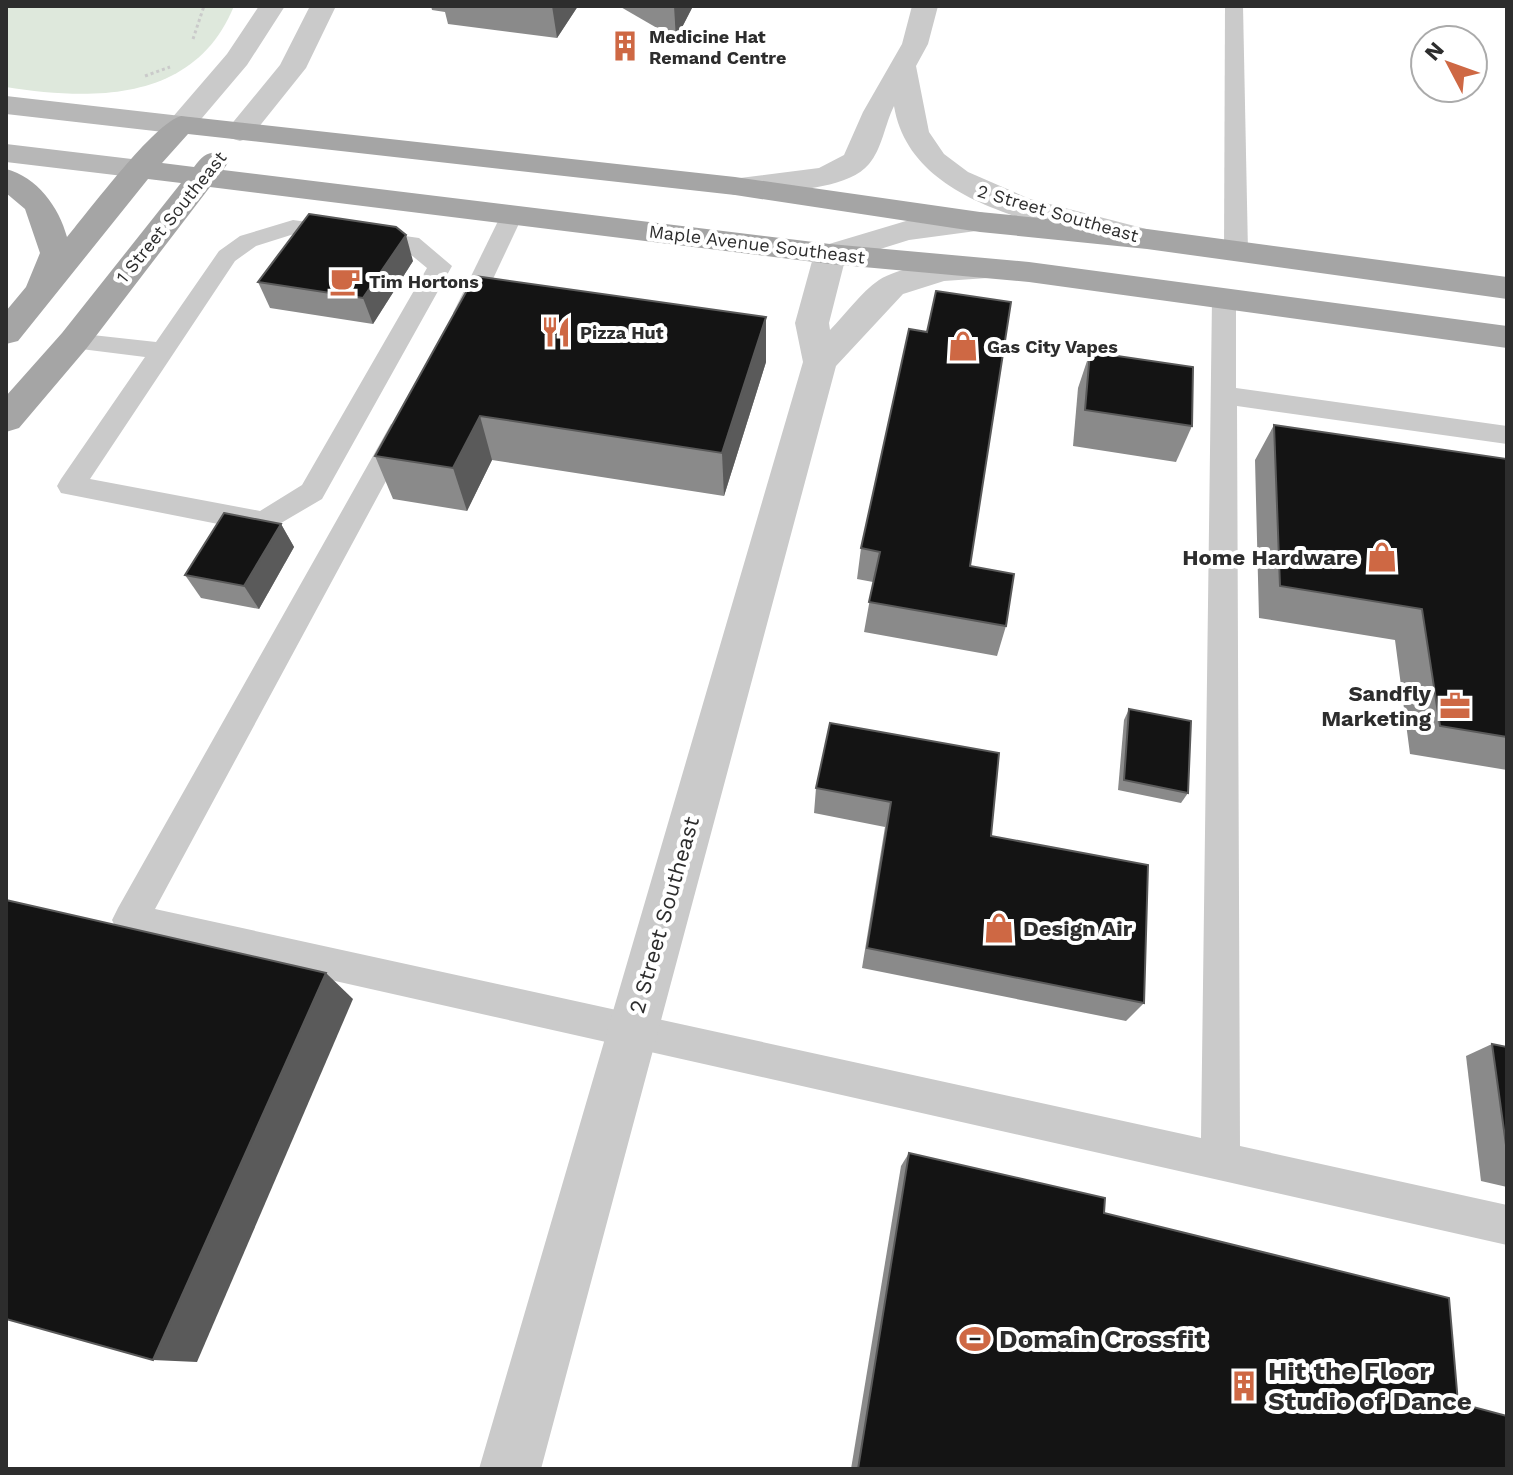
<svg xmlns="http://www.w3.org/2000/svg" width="1513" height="1475" font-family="'Work Sans',sans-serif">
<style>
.green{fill:#dee8dc}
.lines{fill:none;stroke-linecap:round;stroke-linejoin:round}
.path{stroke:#cacaca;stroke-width:3;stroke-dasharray:3 3;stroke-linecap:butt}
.service{fill:#cacaca;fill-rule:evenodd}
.minor{fill:#cacaca;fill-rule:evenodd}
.secondary{fill:#b7b7b7;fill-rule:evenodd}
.primary{fill:#a5a5a5;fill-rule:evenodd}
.wall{fill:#8a8a8a}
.shaded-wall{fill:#5a5a5a}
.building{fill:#141414;stroke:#5a5a5a;stroke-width:2}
.labels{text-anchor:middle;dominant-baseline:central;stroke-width:8;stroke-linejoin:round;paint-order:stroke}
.far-poi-label{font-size:18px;font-weight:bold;fill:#2d2d2d;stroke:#fff;text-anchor:start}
.far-street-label{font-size:18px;fill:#2d2d2d;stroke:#fff}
.poi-label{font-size:22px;font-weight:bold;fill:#2d2d2d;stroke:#fff;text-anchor:end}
.street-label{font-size:22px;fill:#2d2d2d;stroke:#fff}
.near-poi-label{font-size:26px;font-weight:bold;fill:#2d2d2d;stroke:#fff;text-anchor:start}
</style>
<rect width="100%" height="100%" fill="#fff"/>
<path class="green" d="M6,6H234C195,102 94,101 6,87Z"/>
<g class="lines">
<g class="path">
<path d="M193,39L204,6"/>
<path d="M145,76L170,67"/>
</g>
<g class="service">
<path d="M1225,6H1243L1248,252L1244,257H1228L1224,252Z"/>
<path d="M512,208L520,210L523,215L477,313L474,319H456L453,313L501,215L504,210Z"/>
<path d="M293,220L419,238L452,266L322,499L264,533L61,493L57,486L61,479L145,357L65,347L62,341L65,335L74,333L156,342L219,251L240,236ZM294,234L404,249L427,268L302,485L260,511L90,479L235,261L256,246Z"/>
<path d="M1224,291L1233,293L1236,299V388L1507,426V444L1237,406L1240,1146L1507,1205V1245L118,932L112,920L118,908L387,431L391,424L400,422L409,424L413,431L155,909L1201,1138L1212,299L1215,293Z"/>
</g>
<g class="minor">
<path d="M259,6H285L247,65L191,131L181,134L171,131L167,125L171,119L227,54Z"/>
<path d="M310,6H336L306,68L250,138L240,141L230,138L225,132L280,65Z"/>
<path d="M912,6H938L928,44L916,66L929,132L944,154L968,172L1030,199L1154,231L1159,238L1154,245L1143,248C1059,227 911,210 894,106C885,124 882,149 869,164C845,193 770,191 735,195L724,192L720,186L724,180L819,168L844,155L863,112L902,44Z"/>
<path d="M980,212L991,215L996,222L991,229L909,240L845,260L829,323L830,330C845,315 861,292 879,280C904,264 974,255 1002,263L1007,270L1002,277L944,281L903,294L836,366L541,1469H479L803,362L795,323L814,254L819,247L906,221Z"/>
</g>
<g class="secondary">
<path d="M6,96L181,116L191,119L195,125L191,131L181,134L6,114Z"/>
<path d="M6,144L140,160L151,163L155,169L151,175L140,178L6,162Z"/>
</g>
<path class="primary" d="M181,116L735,177L980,212L1147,229L1507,277V299L1147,249L980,232L735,195L188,134L162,163L194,167C204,154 209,150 226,154L230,160L223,170L830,244L1029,262L1507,326V348L1029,282L830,264L210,187L86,349L19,428L6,432V396L62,333L181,183L148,179L18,341L6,344V311L26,287L40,253L25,209L6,193V169C37,177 59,207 67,237C89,211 154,123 181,116Z"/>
</g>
<g class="wall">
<path d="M431,6H578L557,38L448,24L445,12L432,10Z"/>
<path d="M619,6H693L676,39Z"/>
<path d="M413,261L373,324L270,308L258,282Z"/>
<path d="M475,276L766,362L724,496L492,460L467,511L393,499L375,456Z"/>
<path d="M1090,352L1192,426L1176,462L1073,446L1078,388Z"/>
<path d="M1274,425L1507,459V770L1410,754L1395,640L1259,618L1255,460Z"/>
<path d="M281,524L294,547L259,609L201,598L185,575Z"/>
<path d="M861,548L970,566L1006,626L997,656L864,632L873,582L857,579Z"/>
<path d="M1129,709L1188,793L1181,803L1118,790L1124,720Z"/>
<path d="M830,723L991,836L1144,1003L1126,1021L862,968L885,827L814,813L816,788Z"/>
<path d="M1492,1044L1507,1047V1187L1481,1181L1466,1056Z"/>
<path d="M909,1153L1104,1213L1458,1403L1507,1469H851L901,1166Z"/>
</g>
<g class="shaded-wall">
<path d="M552,6H578L557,38Z"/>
<path d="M674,6H693L676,39Z"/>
<path d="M406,235L413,261L373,324L363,298Z"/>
<path d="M766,317V362L724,496L722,453Z"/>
<path d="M480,416L492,460L467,511L453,468Z"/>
<path d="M281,524L294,547L259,609L244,586Z"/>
<path d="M326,973L353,999L197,1362L153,1360Z"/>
</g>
<g class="building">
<path d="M309,214L396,227L406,235L363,298L258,282Z"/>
<path d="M475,276L766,317L722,453L480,416L453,468L375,456Z"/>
<path d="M936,291L1011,302L970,566L1014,574L1006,626L869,602L880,552L861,548L909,329L927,332Z"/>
<path d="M1090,352L1193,367L1192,426L1085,410Z"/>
<path d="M1274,425L1507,459V737L1440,726L1422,609L1280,586Z"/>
<path d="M224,513L281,524L244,586L185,575Z"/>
<path d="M1129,709L1191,721L1188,793L1124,780Z"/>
<path d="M830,723L999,753L991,836L1148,865L1144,1003L867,948L891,802L816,788Z"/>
<path d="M6,900L326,973L153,1360L6,1319Z"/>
<path d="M1492,1044L1507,1047V1152Z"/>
<path d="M909,1153L1105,1198L1104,1213L1449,1298L1458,1403L1507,1416V1469H858Z"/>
</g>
<defs>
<g id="building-bare" transform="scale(2.4)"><path d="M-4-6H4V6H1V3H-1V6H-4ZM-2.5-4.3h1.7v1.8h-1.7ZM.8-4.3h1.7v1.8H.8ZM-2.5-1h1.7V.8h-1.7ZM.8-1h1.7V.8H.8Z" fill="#ce6844" stroke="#fff" stroke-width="2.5" paint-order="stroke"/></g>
<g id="cafe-bare" transform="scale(2.4)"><path d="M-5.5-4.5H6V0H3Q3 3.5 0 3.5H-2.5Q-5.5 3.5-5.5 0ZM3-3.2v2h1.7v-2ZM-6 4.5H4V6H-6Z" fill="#ce6844" stroke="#fff" stroke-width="2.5" paint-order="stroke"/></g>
<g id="restaurant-bare" transform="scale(2.4)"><path d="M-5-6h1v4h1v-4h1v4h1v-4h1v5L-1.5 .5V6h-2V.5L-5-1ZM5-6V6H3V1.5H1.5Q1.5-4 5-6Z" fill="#ce6844" stroke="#fff" stroke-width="2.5" paint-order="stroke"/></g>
<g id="shop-bare" transform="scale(2.4)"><path d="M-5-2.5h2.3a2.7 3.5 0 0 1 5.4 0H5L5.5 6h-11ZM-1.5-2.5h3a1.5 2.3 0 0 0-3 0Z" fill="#ce6844" stroke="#fff" stroke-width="2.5" paint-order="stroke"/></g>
<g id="office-bare" transform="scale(2.4)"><path d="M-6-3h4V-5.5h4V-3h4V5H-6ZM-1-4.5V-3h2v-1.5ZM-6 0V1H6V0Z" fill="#ce6844" stroke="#fff" stroke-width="2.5" paint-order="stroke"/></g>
<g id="stadium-bare" transform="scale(2.4)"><path d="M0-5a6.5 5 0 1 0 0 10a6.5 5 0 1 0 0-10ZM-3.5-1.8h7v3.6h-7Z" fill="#ce6844" stroke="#fff" stroke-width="2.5" paint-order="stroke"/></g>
</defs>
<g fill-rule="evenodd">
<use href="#building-bare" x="625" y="46"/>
<use href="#cafe-bare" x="345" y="281"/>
<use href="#restaurant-bare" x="556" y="332"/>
<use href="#shop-bare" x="963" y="346"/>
<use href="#shop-bare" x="1382" y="557"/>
<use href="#office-bare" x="1455" y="706"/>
<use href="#shop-bare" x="999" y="928"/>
<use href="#stadium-bare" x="975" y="1339"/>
<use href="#building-bare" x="1244" y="1386"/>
</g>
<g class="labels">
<g class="far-poi-label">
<text x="649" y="36">Medicine Hat<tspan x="649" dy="21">Remand Centre</tspan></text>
<text x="369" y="281">Tim Hortons</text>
<text x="580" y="332">Pizza Hut</text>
<text x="987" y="346">Gas City Vapes</text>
</g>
<g class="far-street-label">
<text transform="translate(1058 213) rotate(16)">2 Street Southeast</text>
<text transform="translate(171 217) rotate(-51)">1 Street Southeast</text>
<text transform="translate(757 244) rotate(7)">Maple Avenue Southeast</text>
</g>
<g class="poi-label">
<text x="1358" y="557">Home Hardware</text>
<text x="1431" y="693">Sandfly<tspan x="1431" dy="25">Marketing</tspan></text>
<text x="1023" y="928" text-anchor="start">Design Air</text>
</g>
<g class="street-label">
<text transform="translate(664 915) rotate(-74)">2 Street Southeast</text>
</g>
<g class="near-poi-label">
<text x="999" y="1339">Domain Crossfit</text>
<text x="1268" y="1371">Hit the Floor<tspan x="1268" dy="30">Studio of Dance</tspan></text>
</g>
</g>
<rect width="1513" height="1475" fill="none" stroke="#2d2d2d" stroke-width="16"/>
<g transform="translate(1449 64) rotate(311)"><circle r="38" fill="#ffffff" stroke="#ababab" stroke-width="2"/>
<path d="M0-6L14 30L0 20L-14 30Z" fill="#ce6844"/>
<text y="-12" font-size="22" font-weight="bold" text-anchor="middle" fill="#2d2d2d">N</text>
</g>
</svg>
